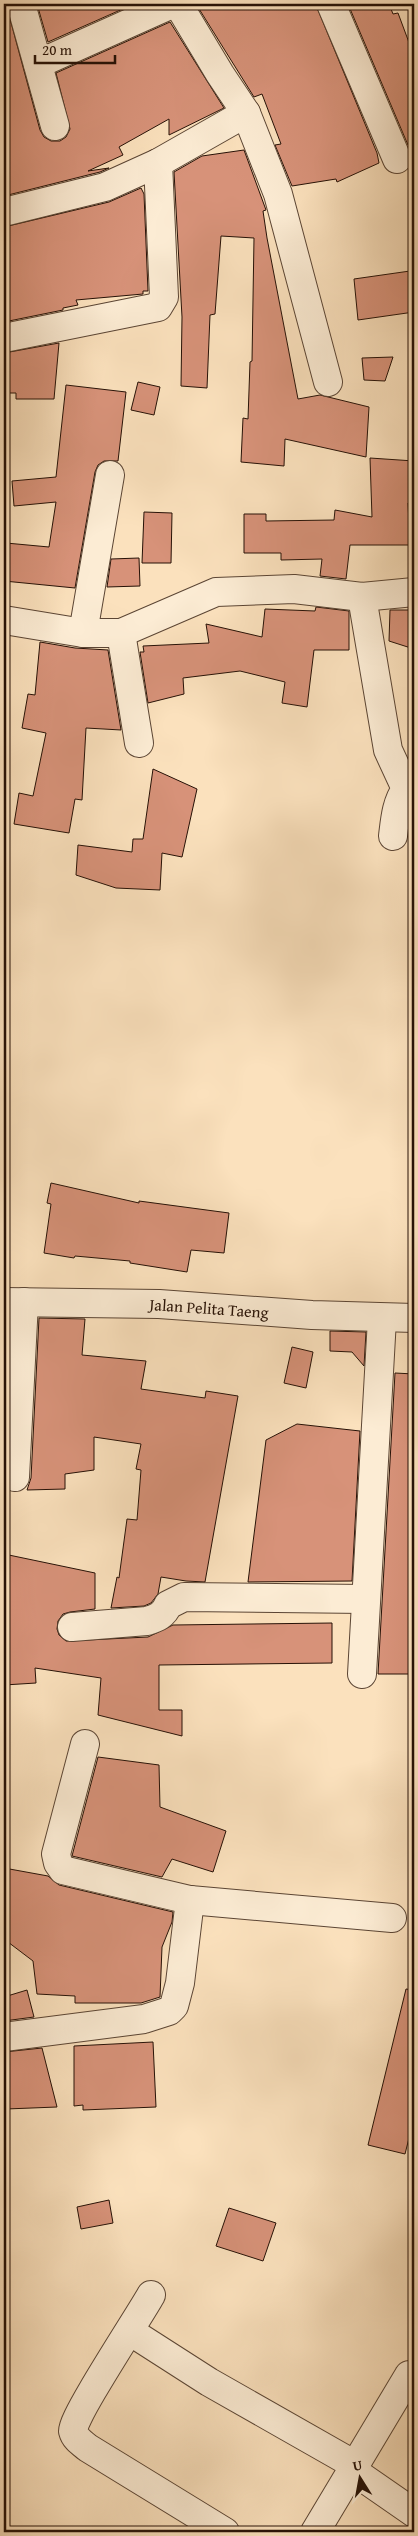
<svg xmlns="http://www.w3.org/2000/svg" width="418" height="2536" font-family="'Gentium Book Plus',serif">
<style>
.building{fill:#d79279;stroke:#261106}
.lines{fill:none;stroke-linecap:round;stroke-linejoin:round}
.minor-casing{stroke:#5b4534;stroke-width:30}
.minor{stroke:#fcecd4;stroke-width:28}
.labels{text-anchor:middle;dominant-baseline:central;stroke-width:5;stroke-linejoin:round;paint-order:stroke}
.street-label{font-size:16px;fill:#261106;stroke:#fcecd4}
</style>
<rect width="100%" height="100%" fill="#fbe1bd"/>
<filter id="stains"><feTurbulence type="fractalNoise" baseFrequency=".004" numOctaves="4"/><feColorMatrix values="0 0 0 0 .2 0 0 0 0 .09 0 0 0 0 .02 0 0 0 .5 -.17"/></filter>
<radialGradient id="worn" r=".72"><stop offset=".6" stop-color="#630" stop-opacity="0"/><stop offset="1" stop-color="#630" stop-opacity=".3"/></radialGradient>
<g class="building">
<path d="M4,4H6L40,130L44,137L51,141H60L66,137L70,129L56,73L170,22L224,108L169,135V119L119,147L123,155L88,171L109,168L100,172L4,196Z"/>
<path d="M37,4H134L48,42Z"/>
<path d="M196,4L316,5L377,153L379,163L337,182L336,179L292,186L275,145L281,144L262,94L254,97Z"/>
<path d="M348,4H389L393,14L398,13L414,56V143L408,145Z"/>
<path d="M244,150L266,210L263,211L267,238L298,399L320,395L369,407L366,457L285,439L284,466L241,462L243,418L248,419L250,362L252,361L254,238L221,236L215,314L210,315L207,388L181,386L182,317L174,172L202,156Z"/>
<path d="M141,188L144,194L148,291H143V294L76,300L78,305L63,308V310L4,322V227L109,202Z"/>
<path d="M410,271L414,312L358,320L354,279Z"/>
<path d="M59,343L54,399H16V393H4V353Z"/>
<path d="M393,357L385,381L364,380L362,358Z"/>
<path d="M138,382L160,387L154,415L131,410Z"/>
<path d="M66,385L126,392L118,461H104L98,465L95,472L75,588L4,581L6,543L49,547L56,502L14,506L12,481L56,477Z"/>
<path d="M370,458L414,461V504L408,503L410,545H350L346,579L320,576L322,559L281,560V553H244V514H266V521L334,520L335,510L372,517Z"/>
<path d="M144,512L172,513L171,563H142Z"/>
<path d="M139,558L140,586L107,587L111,559Z"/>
<path d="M316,607L349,611V650H314L307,707L282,703L285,682L240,671L183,678L184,694L148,703L140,652H144L143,646L209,643L206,624L262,637L265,609L315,611Z"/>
<path d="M390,610H414V649L389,641Z"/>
<path d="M40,642L75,648L108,650L121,730L86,728L82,800L75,799L69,833L14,824L19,793L33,796L46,733L22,728L28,694L35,695Z"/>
<path d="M153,769L197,789L182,857L162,853L160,890L116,888L76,875L78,845L132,852L133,839H143Z"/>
<path d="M51,1183L139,1203V1201L229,1213L224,1253L191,1250L187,1272L130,1263V1261L75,1256L74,1258L44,1253L51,1204L47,1203Z"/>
<path d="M39,1318L85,1319L82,1355L146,1361L141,1389L205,1398L206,1391L238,1396L205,1582L186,1581L161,1577L158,1594L151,1603L144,1606L111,1608L117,1577L119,1578L127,1519L137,1520L141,1470L136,1469L141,1444L94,1437V1470L65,1474V1489L27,1490L31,1478Z"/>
<path d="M330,1331L366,1332L364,1366L352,1352L330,1351Z"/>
<path d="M292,1347L313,1352L306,1388L284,1383Z"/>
<path d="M395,1373L414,1374L412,1498H414V1674H378Z"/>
<path d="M297,1424L360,1431L352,1581L248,1582L266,1440Z"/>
<path d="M4,1554L95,1573V1609L70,1612L63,1614L58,1621L57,1629L59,1635L66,1641L148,1637L173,1625L332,1623V1663L159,1665V1710H182V1736L98,1715L101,1678L35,1668L36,1683L4,1685Z"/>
<path d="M98,1757L159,1765L160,1807L226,1831L213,1872L172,1859L162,1877L72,1856Z"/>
<path d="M4,1868L48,1876L59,1885L173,1912L172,1922L162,1947L160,1997L141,2003H75V1996L37,1994L33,1961L4,1939Z"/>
<path d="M406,1989L414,1990V2118L405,2154L368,2145Z"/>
<path d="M27,1990L34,2017L4,2021V1997Z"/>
<path d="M153,2042L156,2107L83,2110V2105L74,2106V2046Z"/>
<path d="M42,2048L57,2107L6,2109L4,2052Z"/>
<path d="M109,2200L113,2223L81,2229L77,2207Z"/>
<path d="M229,2208L276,2223L263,2261L216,2246Z"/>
</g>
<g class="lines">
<g class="minor-casing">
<g id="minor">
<path d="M21,4L55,126"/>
<path d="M178,4L220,74L246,113L278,194L328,382"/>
<path d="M331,4L397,159"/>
<path d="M38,64L172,4"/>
<path d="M4,212L105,187L158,163L246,113"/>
<path d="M4,338L158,307L164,297L158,163"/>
<path d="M362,597L388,750L406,789C396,803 395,820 393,836"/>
<path d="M4,620L83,633H121L216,592L294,589L362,597L414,592"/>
<path d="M83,633L110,475"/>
<path d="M121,633L139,743"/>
<path d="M4,1302L159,1304L312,1315L414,1318"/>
<path d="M15,1477L24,1302"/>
<path d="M72,1627L147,1621C157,1618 164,1615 168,1605L184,1597L365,1599"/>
<path d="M362,1674L382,1319"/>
<path d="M85,1744L56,1854L58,1863L63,1870L190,1900L392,1918"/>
<path d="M4,2037L144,2019L169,2011L174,2006L180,1983L190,1900"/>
<path d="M151,2295C140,2315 71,2419 73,2431C75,2439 82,2443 88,2448L225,2532"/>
<path d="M131,2332L209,2382L355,2465"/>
<path d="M352,2470L414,2513"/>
<path d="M315,2532L409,2375"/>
</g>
</g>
<use href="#minor" class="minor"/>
</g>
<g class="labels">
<g class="street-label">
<text transform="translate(209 1308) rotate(4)">Jalan Pelita Taeng</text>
</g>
</g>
<rect width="418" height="2536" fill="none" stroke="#fbe1bd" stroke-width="20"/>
<rect x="5" y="5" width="408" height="2526" fill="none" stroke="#261106" stroke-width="2.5"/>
<rect x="10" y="10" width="398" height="2516" fill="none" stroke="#261106"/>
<g transform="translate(360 2478) rotate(349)" stroke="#fcecd4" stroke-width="4" paint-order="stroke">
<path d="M0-4L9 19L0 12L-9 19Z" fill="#261106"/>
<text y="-8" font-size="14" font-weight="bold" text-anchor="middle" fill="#261106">U</text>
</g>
<path d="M35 55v8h80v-8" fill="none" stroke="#261106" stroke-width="2.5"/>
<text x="42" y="55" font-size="15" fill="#261106" stroke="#fcecd4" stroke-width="4" paint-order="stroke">20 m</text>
<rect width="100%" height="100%" filter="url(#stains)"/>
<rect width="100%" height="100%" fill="url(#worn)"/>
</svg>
